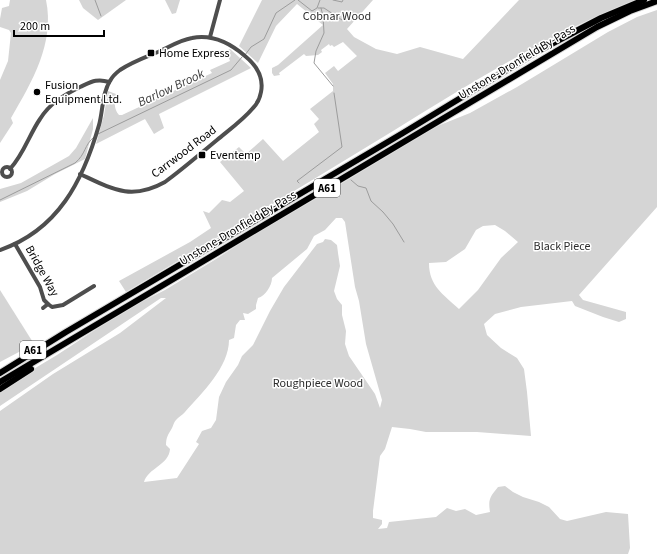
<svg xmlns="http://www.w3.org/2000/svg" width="657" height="554" font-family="'Source Sans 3',sans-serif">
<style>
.green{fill:#d5d5d5;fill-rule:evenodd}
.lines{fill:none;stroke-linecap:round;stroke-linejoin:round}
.stream{stroke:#9c9c9c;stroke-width:1}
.highway-casing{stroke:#dbdbdb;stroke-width:8}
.minor{stroke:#4e4e4e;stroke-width:4}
.highway{stroke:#000;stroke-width:6}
.poi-dot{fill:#000;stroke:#fff;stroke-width:1.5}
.labels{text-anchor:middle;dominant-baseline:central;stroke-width:3;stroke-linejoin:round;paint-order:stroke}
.shield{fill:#fff;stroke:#4c4c4c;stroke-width:1}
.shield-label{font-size:11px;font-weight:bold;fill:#000}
.park-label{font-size:12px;fill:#2c2c2c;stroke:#fff}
.poi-label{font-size:12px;fill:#000;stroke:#fff;text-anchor:start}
.street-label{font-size:12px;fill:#000;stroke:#fff}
.water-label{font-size:13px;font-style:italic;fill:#3d3d3d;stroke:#fff}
</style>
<rect width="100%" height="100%" fill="#fff"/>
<g class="green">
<path d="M10,0H46C55,43 32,82 11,118L13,123L0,143V80L8,61L11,33L9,30L0,27V19L2,8L9,6Z"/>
<path d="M79,0H126L98,20L83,8Z"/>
<path d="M165,0H180L176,13L172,14Z"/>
<path d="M262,0H373L347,29L354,37L376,49L397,54L420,47L463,59L519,0H635C549,34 471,83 393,131C304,185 215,239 126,292L119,281L190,242L211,228L203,211L209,213L222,200L230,202L244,191L220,162L239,147L246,154L263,139L283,161L319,132L314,124L319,119L310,109L333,91V84L325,73L334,66L338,71L357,56L343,42L334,47L332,45L330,46L329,44L321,50L322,52L318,55L306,56L304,54L279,73L280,75L274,76L272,73V68L278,65L323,25L297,4L276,26L258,63L239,46Z"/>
<path d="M657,10V207L579,295L583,300L626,312V319L619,322L603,317L575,306L572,301L521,307L495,314L484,324L487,335L501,348L517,358L524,369L527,392L531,436L477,432H426L410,429L392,427L385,449L380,456L373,511V518L382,520V524L378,529L387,528L389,522L436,517L447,508L456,511L465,509L476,515L490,512C488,499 490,497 498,487L505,486L513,492L523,497L539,502L549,507L560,519L567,521L606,512L628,514L630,548L628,554H0V411L53,374L120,333L166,298H161L0,406V392L37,367L57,355L98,328L141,302L165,290L216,259L253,235L329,191L435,127L470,113L517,87L608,32L637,17ZM336,218H342L345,222L355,287L359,301L366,344L382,400L380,408L375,394L349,356L345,344L346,331L342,315V305L337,299L334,291L340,266L338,253L337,245L331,240L325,239L323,242L317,244L284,287L270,311L253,345L242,356L238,365L226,382L219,397L216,420L211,428L202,431L196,442L199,444L177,478L144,482C148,468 169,465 170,449L166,445C166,437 168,435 172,428C173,426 174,422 176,420C178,417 183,415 185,412C202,393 229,367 229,340L234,338L236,325L240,320H245L243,313L248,314L256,309V305L258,298C265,296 272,286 272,278L307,249L314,236L325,230ZM495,225L505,231L518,242L501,258L478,290L459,309C443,294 429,286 429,263L446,262L465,249L476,230L483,226Z"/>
<path d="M230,49L251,68L159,114L164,128L154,134L145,119L96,144L104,115L108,91L116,94C115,101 113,108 119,115H122L212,73L210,70L230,61L226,51Z"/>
<path d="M93,118V129L85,159L55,174L27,191L0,202V189L21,183L69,156L76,148Z"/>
<path d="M0,290L34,344L0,362Z"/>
</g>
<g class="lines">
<g class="stream">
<path d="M95,0L101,16"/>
<path d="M298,0L312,11L317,8L320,0"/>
<path d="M333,0L342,2L343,0"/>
<path d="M318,8H324L342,20"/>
<path d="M321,8L323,16L324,33L316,51L314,63L333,86"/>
<path d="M245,55L251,47L264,39L276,13L295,0"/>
<path d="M98,134L231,70L242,57"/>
<path d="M351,180L358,186L366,188L371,201L383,212L393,224L404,242"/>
<path d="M299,183L297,181L342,147L334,93"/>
<path d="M0,200L75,163C86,154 84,145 94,137"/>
</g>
<g class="highway-casing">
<g id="highway">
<path d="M0,373L66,332L403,133L538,51L601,18L644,0"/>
<path d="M0,382L597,27L630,11L657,1"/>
<path d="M0,389L31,369"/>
</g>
</g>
<g class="minor">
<path d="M210,37L220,0"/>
<circle cx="7" cy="172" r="5"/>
<path d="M10,169C24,154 29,135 40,119C50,103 64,95 80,87C91,82 97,78 109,82"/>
<path d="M15,244L40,287L44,300L48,304L52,307L63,305L94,286"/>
<path d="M0,250C58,230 83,181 99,125C103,111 102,93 110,81C112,77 116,73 120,70C132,62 146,57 158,52C169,47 180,40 192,38C212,34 230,43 245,56C256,65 264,77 261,92C260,98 257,104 253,108C243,120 229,130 217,140C200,154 183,169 165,182C131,201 112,189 80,174"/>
<path d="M43,308L48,304"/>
</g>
<use href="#highway" class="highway"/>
</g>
<g class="poi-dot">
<rect x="147" y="49" width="8" height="8" rx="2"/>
<circle cx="37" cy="92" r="4"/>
<rect x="198" y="151" width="8" height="8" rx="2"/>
</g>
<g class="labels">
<g class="shield">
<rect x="314" y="179" width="26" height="18" rx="3"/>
<rect x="20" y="341" width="26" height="18" rx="3"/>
</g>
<g class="shield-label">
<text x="327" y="188">A61</text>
<text x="33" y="350">A61</text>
</g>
<g class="park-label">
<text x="337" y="16">Cobnar Wood</text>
<text x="562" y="246">Black Piece</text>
<text x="318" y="383">Roughpiece Wood</text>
</g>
<g class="poi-label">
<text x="159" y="53">Home Express</text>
<text x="45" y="85">Fusion<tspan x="45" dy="14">Equipment Ltd.</tspan></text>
<text x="210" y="155">Eventemp</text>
</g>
<g class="street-label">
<text transform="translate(517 62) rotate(-31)">Unstone-Dronfield By-Pass</text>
<text transform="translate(184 152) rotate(-37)">Carrwood Road</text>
<text transform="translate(238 228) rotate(-31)">Unstone-Dronfield By-Pass</text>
<text transform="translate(42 271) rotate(61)">Bridge Way</text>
</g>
<g class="water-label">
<text transform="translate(171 88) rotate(-25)">Barlow Brook</text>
</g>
</g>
<path d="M14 30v6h90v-6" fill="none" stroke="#000000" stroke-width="2"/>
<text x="20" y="30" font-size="12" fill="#000000" stroke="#ffffff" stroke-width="3" paint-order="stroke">200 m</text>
</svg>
